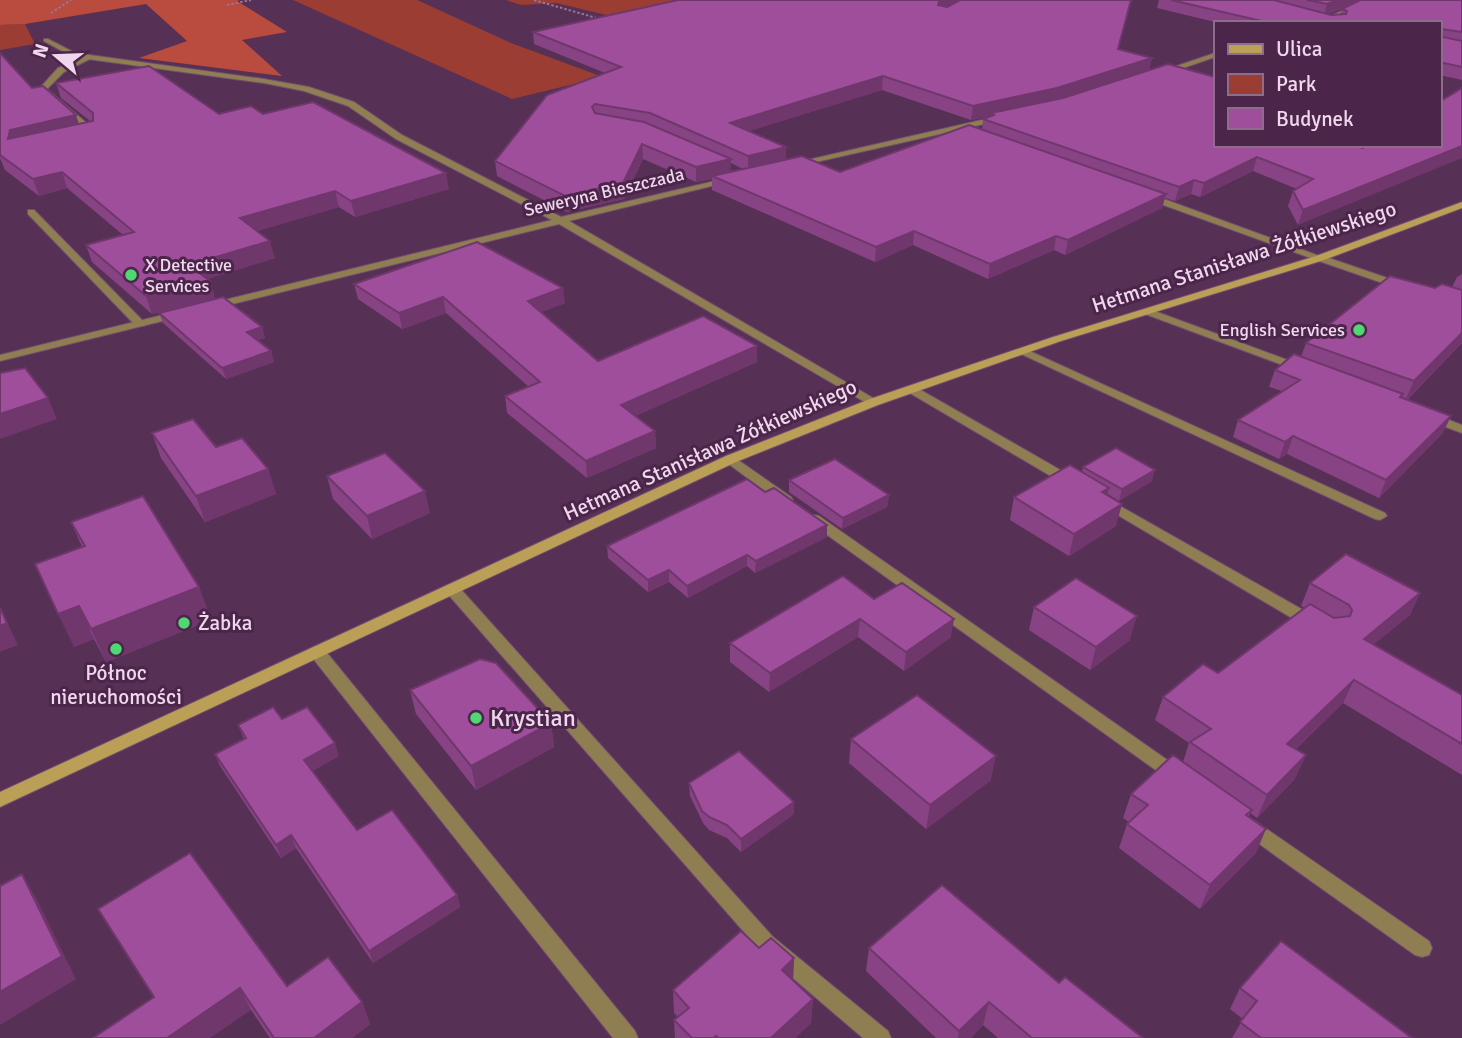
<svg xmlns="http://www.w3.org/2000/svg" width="1462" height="1038" font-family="Signika,sans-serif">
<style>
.green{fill:#9b3d32}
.forest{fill:#b94b3f}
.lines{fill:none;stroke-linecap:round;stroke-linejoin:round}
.lane-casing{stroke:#724e70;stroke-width:2}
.street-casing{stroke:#724e70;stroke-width:2}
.secondary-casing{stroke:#724e70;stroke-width:2}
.path{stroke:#967694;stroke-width:2;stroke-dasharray:2.5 2;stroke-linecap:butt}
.lane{fill:#8f7e51;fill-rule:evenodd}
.street{fill:#8f7e51;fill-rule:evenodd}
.secondary{fill:#bb9f56;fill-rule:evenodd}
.wall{fill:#884384;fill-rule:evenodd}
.shaded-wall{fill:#6f376c}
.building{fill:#9e4e9a;stroke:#6f376c;stroke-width:2}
.poi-dot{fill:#51d674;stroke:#4c264a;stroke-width:2.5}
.labels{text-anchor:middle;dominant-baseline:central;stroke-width:6;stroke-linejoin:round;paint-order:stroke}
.far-street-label{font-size:18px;fill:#efd7ed;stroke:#4c264a}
.far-poi-label{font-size:18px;fill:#efd7ed;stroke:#4c264a;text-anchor:start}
.street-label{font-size:21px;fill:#efd7ed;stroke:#4c264a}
.poi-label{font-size:21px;fill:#efd7ed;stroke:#4c264a;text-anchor:start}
.near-poi-label{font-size:24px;fill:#efd7ed;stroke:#4c264a;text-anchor:start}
</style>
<rect width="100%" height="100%" fill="#573055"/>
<g class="green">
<path d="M293,0H417L511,43L603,77L512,99Z"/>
<path d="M506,0H691L627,20L556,3L521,5Z"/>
<path d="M25,24L35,44L0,50V25Z"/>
</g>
<path class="forest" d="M0,0H240L237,1L287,32L242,40L282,76L139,58L187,41L146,4L25,24L0,25Z"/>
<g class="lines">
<g class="lane-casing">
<g id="lane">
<path d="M90,55L92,58L64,72L47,89L97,132L88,135L84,133L87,131L39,89L58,68Z"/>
<path d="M28,210H34L144,322V326H136L28,214Z"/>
<path d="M1320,255L1405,284L1406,286L1401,289L1397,288L1316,260V256Z"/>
<path d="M1149,309L1304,366L1306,368L1300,372L1296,370L1145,314L1144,312Z"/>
<path d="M1023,348L1385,513L1387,516L1380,520L1375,519L1019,353L1017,351Z"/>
<path d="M912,385L1076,479L1078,482L1071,486L1066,485L908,392L906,389Z"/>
<path d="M1431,413L1462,425V433L1427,420L1425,417Z"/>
<path d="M731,455L791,497L793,500L791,503H781L726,462L724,459L726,456Z"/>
<path d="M1104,497L1319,619L1321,623L1319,627H1307L1099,504L1097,501L1099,498Z"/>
<path d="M814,515L819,516L1183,771L1186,776L1183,781L1177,783L1171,781L809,522L807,519L809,516Z"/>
<path d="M452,584L457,585L773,937L888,1031L891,1038H863L759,949L447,593L444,589L447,585Z"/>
<path d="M317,646L323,648L635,1031L638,1038H613L311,656L309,652L311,648Z"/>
<path d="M1248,818L1255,821L1429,941L1432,948L1429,955L1422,957L1415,955L1241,831L1239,826L1241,821Z"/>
</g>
</g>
<g class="street-casing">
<g id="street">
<path d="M1368,0H1376L1322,23H1313Z"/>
<path d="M44,39H48L75,53L264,79L309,87L354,102L402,135L561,217L732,177V181L569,221L880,402L878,405H870L559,224L212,309L208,308V304L552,220L396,139L348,106L304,91L264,83L73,57L44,41Z"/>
<path d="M1215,53V57L1163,75L1156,73Z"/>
<path d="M999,116L1003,118L1002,120L794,167L790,164Z"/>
<path d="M1144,194H1150L1325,258L1316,260L1144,198Z"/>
<path d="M179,311L184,314L183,316L0,361V355Z"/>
</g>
</g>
<g class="secondary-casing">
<path id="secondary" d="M1462,202V208L1324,260L1061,341L878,405L736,462L0,807V792L726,456L870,399L1053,337L1316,256Z"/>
</g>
<g class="path">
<path d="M534,0L600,19"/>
<path d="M227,5L251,0"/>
<path d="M51,13L71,0"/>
</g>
<use href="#lane" class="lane"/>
<use href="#street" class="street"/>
<use href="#secondary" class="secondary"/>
</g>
<g class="wall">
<path d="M1159,0H1462V80L1439,75V23H1219L1157,8ZM1355,3L1342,9L1340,14H1328Z"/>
<path d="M533,32L1119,49L1152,58L1149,70L1215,145H1352L1298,225L1288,206L1293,191L1297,189L1253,171L1200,197L1191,194L1175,201L1165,198L1162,208L1065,255L1054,250L988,279L913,245L875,262L712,190V179L696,182L643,159L624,199L567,212L497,176L495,161L605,73L534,44ZM882,90L971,120L991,116L983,119L982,129L840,172L786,159V147L749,131ZM731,163L743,169L731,171Z"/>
<path d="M0,53L32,88L79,124L90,121L61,98L56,83L219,114H263L449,189L355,217L339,207L257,231L275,258L207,279L210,281L215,299L152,314L92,262L86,245L123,235L67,188L39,196L5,170L0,158Z"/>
<path d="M1462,274V343L1407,400L1443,433L1379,498L1287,454L1279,459L1233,437L1238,420L1282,391L1269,387L1275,370L1301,357L1306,343L1435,288L1452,287L1457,277Z"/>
<path d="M354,284L565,303L541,312L598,361L757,346V362L635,416L655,431L656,448L587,478L507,413L505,396L529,387L446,313L402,329L358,299Z"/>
<path d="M159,313L262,327L265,338L257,340L271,351L274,362L226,379L163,323Z"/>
<path d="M152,433L216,447L268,469L276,494L205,522L161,458Z"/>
<path d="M1083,467L1152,481L1119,501L1108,494L1116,526L1069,556L1010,520L1014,497L1082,472Z"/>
<path d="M327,476L430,513L372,539L333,499Z"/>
<path d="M789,480L889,495L887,507L842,529L789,492Z"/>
<path d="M71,522L199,587L211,620L106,662L94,639L74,647L82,547Z"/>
<path d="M827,537L755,573L747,566L688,598L669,582L648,592L608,558L607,546Z"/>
<path d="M1310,583L1420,593L1410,615L1374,644L1462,695V775L1343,703L1296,749L1295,779L1257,818L1250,813L1249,817L1256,853L1200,909L1119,848L1127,824L1129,822L1123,818L1131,794L1183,762L1189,743L1155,720L1163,697L1218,673L1305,608L1301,606Z"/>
<path d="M874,599L951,637L904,671L858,637L769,692L730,662V643Z"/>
<path d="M1034,607L1130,640L1090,670L1029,630Z"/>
<path d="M410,690L551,723L554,747L476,790L416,714Z"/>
<path d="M282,719L339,756L312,771L357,830L457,895L460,907L373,963L296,848L281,858L220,766L215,754L244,739L238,725Z"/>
<path d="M851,739L991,780L926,829L849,763Z"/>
<path d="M689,783L794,814L741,852L727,838L709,830L703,823L690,796Z"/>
<path d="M98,909L287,986L362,1002L370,1024L352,1038H270L251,1010L153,997L111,931Z"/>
<path d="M759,948L794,958L793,980L813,999L811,1023L795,1038H675L674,1020L678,1017L674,1013L673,990Z"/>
<path d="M869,948L1143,1038H998L983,1025L971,1038H936L866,971Z"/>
<path d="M1240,988L1412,1038H1232L1243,1019L1230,1009Z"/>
</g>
<g class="shaded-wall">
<path d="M942,0H962L938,14L939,2Z"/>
<path d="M1338,0H1361L1324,15L1327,4Z"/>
<path d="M1152,58L1149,71L1054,101L991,113V116L971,120L973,106Z"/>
<path d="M883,76L882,90L730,137V123Z"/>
<path d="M76,115L81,130L8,139L10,130Z"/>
<path d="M642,144L643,159L624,199L567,212L565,196Z"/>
<path d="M1462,146V158L1298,225L1303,210Z"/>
<path d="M786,147V162L748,171V156Z"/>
<path d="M1257,157L1253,171L1200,197L1204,183Z"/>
<path d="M731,159V174L712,176V179L696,182V167Z"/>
<path d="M62,172L67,188L39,196L33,179Z"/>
<path d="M446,173L449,189L355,217L351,201Z"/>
<path d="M1194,180L1191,194L1175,201L1179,187Z"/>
<path d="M335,191L339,207L244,235L240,218Z"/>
<path d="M1166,194L1162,208L1065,255L1068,240Z"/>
<path d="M914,231L913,245L875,262L876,247Z"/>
<path d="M1056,236L1054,250L988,279L990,264Z"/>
<path d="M270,241L275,258L195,283L189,265Z"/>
<path d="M210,281L215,299L152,314L146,296Z"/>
<path d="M563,288L565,303L530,316L528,301Z"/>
<path d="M443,297L446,313L402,329L399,313Z"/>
<path d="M262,327L265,338L250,343L247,332Z"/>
<path d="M1462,333V343L1405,401L1414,381Z"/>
<path d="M757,346V362L622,422L621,405Z"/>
<path d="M271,351L274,362L226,379L222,368Z"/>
<path d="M48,398L57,419L0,439V414Z"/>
<path d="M1451,416L1443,433L1379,498L1386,480Z"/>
<path d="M655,431L656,448L587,478L586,461Z"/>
<path d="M1293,436L1287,454L1279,459L1285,442Z"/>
<path d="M268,469L276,494L205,522L196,496Z"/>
<path d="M1155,470L1152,481L1119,501L1122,489Z"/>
<path d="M1109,488L1104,510L1102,492Z"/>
<path d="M425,491L430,513L372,539L367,516Z"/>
<path d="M889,495L887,507L842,529L843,518Z"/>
<path d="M1122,504L1116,526L1069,556L1074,534Z"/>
<path d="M827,525V537L755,573L756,561Z"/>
<path d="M747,555V566L688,598L687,586Z"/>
<path d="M669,570V582L648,592V580Z"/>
<path d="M199,587L211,620L106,662L91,629Z"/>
<path d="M1420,593L1410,615L1353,661L1364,639Z"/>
<path d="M79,606L94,639L74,647L58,614Z"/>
<path d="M0,607L18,645L0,652Z"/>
<path d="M1137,616L1130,640L1090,670L1096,647Z"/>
<path d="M860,619L858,637L769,692L770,673Z"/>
<path d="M954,619L951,637L904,671L906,652Z"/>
<path d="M1354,680L1343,703L1277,767L1287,744Z"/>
<path d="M551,723L554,747L476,790L471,766Z"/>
<path d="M335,743L339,756L308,773L304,760Z"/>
<path d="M1306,755L1295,779L1257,818L1267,795Z"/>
<path d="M996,756L991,780L926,829L930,805Z"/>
<path d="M794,802V814L741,852V839Z"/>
<path d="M1266,829L1256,853L1200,909L1210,885Z"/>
<path d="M291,835L296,848L281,858L276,845Z"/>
<path d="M22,874L36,898L76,979L0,1025V992Z"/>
<path d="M457,895L460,907L373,963L369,951Z"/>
<path d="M794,958L793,982L782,970Z"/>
<path d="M240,988L251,1010L210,1038H167Z"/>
<path d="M813,999L811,1023L795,1038H771Z"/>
<path d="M362,1002L370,1024L352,1038H314Z"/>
<path d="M989,1002L983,1025L971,1038H958L959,1031Z"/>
</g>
<g class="building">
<path d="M678,0H942L939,2L938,5L947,7L960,0H1131L1118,49L1152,58L1057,88L973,106L883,76L730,123L786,147L748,156L650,113L595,104L592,107L595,113L644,122L731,159L696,167L642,144L623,183L565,196L495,161L547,95L621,67L533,32Z"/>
<path d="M1171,0H1274L1331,15L1346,14L1347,11L1342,9L1360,0H1462V32L1441,29L1443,37L1462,41V67L1439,62V23H1270Z"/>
<path d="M1307,0H1338L1327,4Z"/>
<path d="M0,53L32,88L43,86L76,115L10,130L8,139L93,121V113L56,83L149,66L219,114L251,106L263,114L313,102L446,173L351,201L335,191L240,218L270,241L189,265L210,281L146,296L86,245L134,232L62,172L33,179L0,155Z"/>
<path d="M1168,64L1215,77V145H1352L1363,148L1368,145H1439V102L1462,88V146L1303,210L1293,191L1313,179L1257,157L1204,183L1194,180L1179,187L983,119L994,115L991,113L1063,98Z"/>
<path d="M969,125L1166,194L1068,240L1056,236L990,264L914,231L876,247L712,176L802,156L840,172Z"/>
<path d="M477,242L563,288L528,301L598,361L703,316L757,346L621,405L655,431L586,461L505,396L540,382L443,297L399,313L354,284Z"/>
<path d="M1390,276L1435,288L1442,284L1462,290V333L1414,381L1306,343Z"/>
<path d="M223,297L262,327L247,332L271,351L222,368L159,313Z"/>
<path d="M1294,354L1403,394L1400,397L1451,416L1386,480L1293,436L1285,442L1238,420L1300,380L1275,370Z"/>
<path d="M25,368L48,398L0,414V373Z"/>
<path d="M193,419L216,447L242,438L268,469L196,496L152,433Z"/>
<path d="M1116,448L1155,470L1122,489L1083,467Z"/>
<path d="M385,453L425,491L367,516L327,476Z"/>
<path d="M835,459L889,495L843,518L789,480Z"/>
<path d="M1070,465L1109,488L1102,492L1122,504L1074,534L1014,497Z"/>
<path d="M747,479L765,492L774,488L827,525L756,561L747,555L687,586L669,570L648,580L607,546Z"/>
<path d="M143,496L199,587L91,629L79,606L58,614L35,564L85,546L71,522Z"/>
<path d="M1346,554L1420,593L1364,639L1462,695V744L1354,680L1287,744L1306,755L1267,795L1190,742L1211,729L1163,697L1203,664L1218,673L1310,604L1334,618L1350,616L1352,610L1349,605L1310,583Z"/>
<path d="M843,576L874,599L902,583L954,619L906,652L860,619L770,673L730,643Z"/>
<path d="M1076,578L1137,616L1096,647L1034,607Z"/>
<path d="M0,608L7,623L0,626Z"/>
<path d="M480,659L496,663L551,723L471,766L410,690Z"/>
<path d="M917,695L996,756L930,805L851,739Z"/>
<path d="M273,707L282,719L307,707L335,743L304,760L357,830L392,810L457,895L369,951L291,835L276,845L215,754L246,738L238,725Z"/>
<path d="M739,751L794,802L741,839L727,825L709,817L702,811L689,783Z"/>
<path d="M1173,755L1252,810L1246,815L1266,829L1210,885L1127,824L1148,805L1131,794Z"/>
<path d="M190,853L287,986L328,957L362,1002L314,1038H274L240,988L167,1038H93L154,997L98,909Z"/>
<path d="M22,874L62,956L0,992V886Z"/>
<path d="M942,885L1059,983L1065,977L1143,1038H1032L989,1002L959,1031L869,948Z"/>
<path d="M741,931L759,948L771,938L794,958L782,970L813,999L771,1038H718L716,1036L714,1038H692L674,1020L689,1008L673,990Z"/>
<path d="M1281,941L1412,1038H1261L1240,1022L1257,1001L1240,988Z"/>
</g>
<g class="poi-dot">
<circle cx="131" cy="275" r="7"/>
<circle cx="1359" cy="330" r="7"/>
<circle cx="184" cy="623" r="7"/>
<circle cx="116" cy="649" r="7"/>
<circle cx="476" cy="718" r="7"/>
</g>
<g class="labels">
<g class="far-street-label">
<text transform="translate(604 192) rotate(-13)">Seweryna Bieszczada</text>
</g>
<g class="far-poi-label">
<text x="145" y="265">X Detective<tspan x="145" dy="21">Services</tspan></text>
<text x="1345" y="330" text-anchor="end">English Services</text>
</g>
<g class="street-label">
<text transform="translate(1244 257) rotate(-18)">Hetmana Stanisława Żółkiewskiego</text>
<text transform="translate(710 450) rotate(-24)">Hetmana Stanisława Żółkiewskiego</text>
</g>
<g class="poi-label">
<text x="198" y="623">Żabka</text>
<text x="116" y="673" text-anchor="middle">Północ<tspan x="116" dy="24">nieruchomości</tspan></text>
</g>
<g class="near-poi-label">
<text x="490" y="718">Krystian</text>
</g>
</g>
<rect x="1214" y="21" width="228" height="126" fill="#4c264a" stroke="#8d6d8b" stroke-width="2"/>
<rect x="1228" y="44" width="35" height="10" fill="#bb9f56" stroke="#8d6d8b" stroke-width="2"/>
<text x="1276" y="56" font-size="21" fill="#efd7ed">Ulica</text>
<rect x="1228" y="74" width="35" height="21" fill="#9b3d32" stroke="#8d6d8b" stroke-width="2"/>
<text x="1276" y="91" font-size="21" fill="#efd7ed">Park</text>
<rect x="1228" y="108" width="35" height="21" fill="#9e4e9a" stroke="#8d6d8b" stroke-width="2"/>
<text x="1276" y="126" font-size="21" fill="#efd7ed">Budynek</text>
<g transform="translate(56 56) rotate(289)" stroke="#4c264a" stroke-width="5" paint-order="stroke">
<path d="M0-5L12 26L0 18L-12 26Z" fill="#efd7ed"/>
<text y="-10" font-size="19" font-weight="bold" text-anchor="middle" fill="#efd7ed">N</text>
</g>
</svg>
